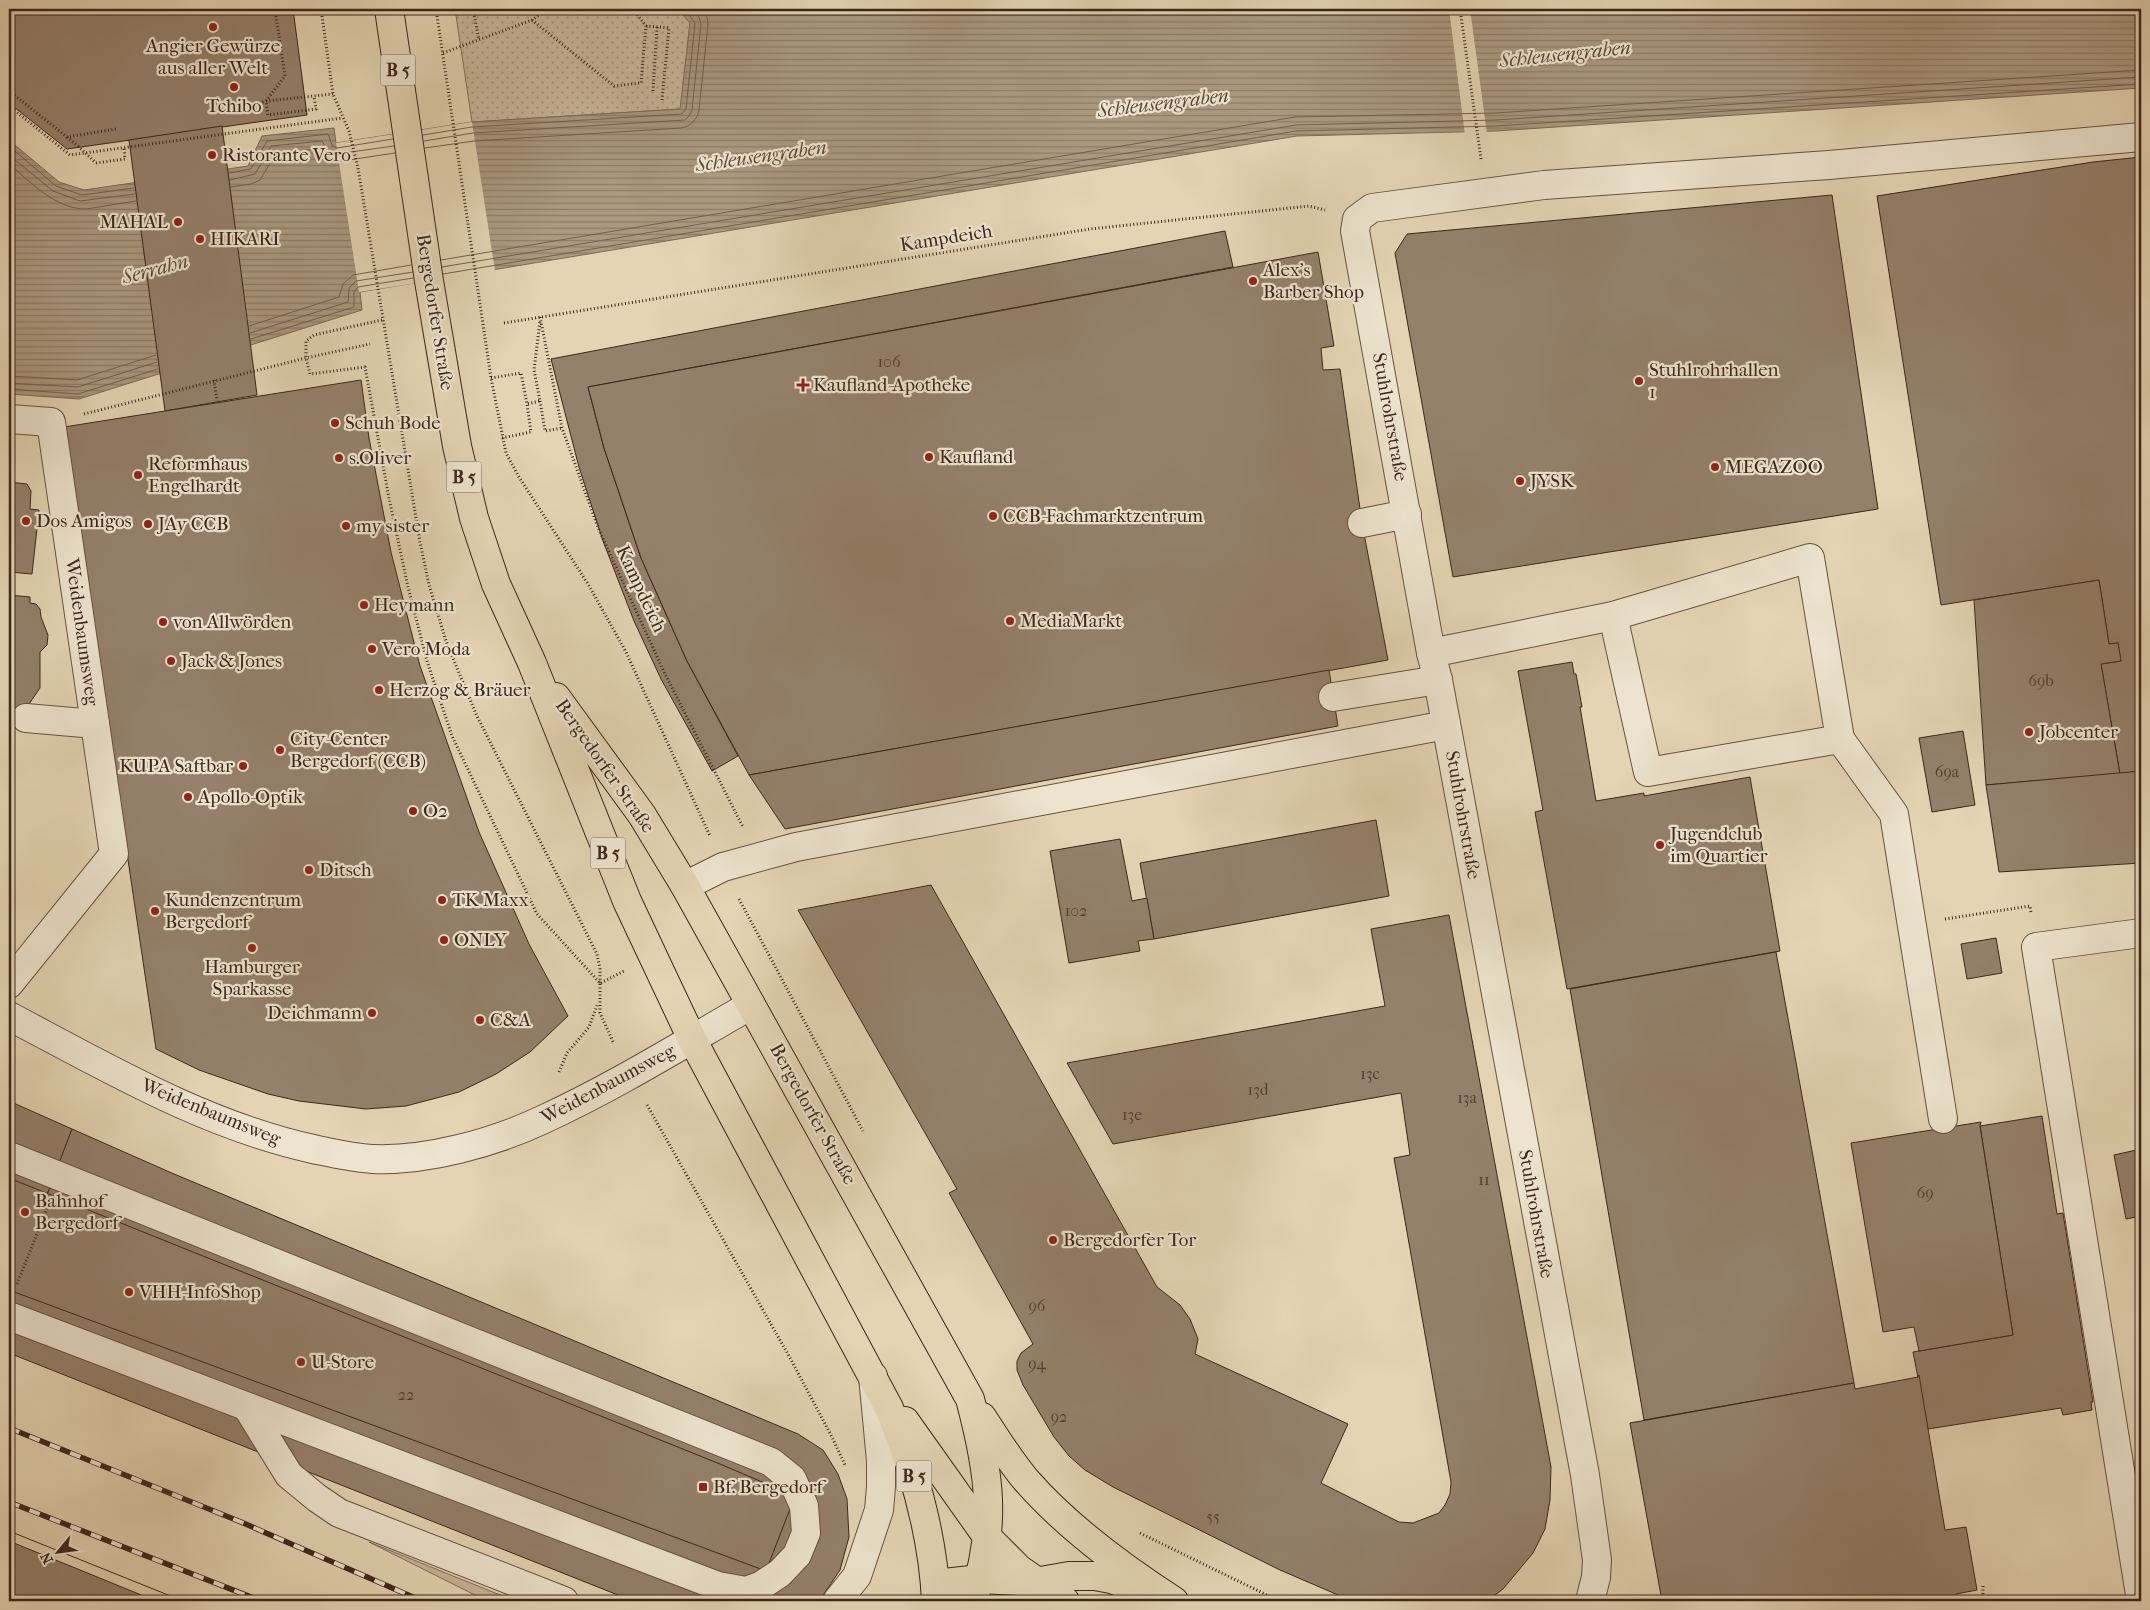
<svg xmlns="http://www.w3.org/2000/svg" width="2150" height="1610" font-family="'IM FELL French Canon',serif">
<style>
.grass{fill:#c8b69a;stroke:#826e5c}
.park{fill:url(#park-dots);stroke:#826e5c}
.water{fill:url(#water-rules);stroke:#7f6b58}
.pier{fill:#e4d4b3}
.lines{fill:none;stroke-linecap:round;stroke-linejoin:round}
.shore{stroke:#74604e;stroke-width:1}
.building{fill:#94806b;stroke:#3d261d}
.minor-casing{stroke:#675242;stroke-width:30}
.major-casing{stroke:#3d261d;stroke-width:30}
.path{stroke:#3d261d;stroke-width:3;stroke-dasharray:1 2.5;stroke-linecap:butt}
.minor{stroke:#ede3ce;stroke-width:28}
.major{stroke:#e4d4b3;stroke-width:28}
.tram{stroke:#3d261d;stroke-width:1}
.rail-casing{stroke:#3d261d;stroke-width:5.5}
.rail{stroke:#ede3ce;stroke-width:4;stroke-dasharray:11;stroke-linecap:butt}
.path-bridge{stroke:#3d261d;stroke-width:3;stroke-dasharray:1 2.5;stroke-linecap:butt}
.poi-dot{fill:#8f2418;stroke:#ede3ce;stroke-width:2}
.labels{text-anchor:middle;dominant-baseline:central;stroke-width:4.5;stroke-linejoin:round;paint-order:stroke}
.number-label{font-size:16px;fill:#533c30}
.shield{fill:#ede3ce;stroke:#725f52;stroke-width:1}
.shield-label{font-size:18px;font-weight:bold;fill:#3d261d}
.poi-label{font-size:19px;fill:#3d261d;stroke:#ede3ce;text-anchor:start}
.street-label{font-size:19px;fill:#3d261d;stroke:#ede3ce}
.water-label{font-size:20px;font-style:italic;fill:#5e483b;stroke:#ede3ce}
</style>
<defs>
<pattern id="park-dots" width="8" height="8" patternUnits="userSpaceOnUse" patternTransform="scale(1.25)"><rect width="8" height="8" fill="#c8b69a"/><path d="M2 2h.1M6 6h.1" fill="none" stroke="#a4947d" stroke-width="1.8" stroke-linecap="round"/></pattern>
<pattern id="water-rules" width="6" height="5" patternUnits="userSpaceOnUse" patternTransform="scale(1.25)"><rect width="6" height="5" fill="#ab9980"/><path d="M0 2.5h6" fill="none" stroke="#8c7d68"/></pattern>
</defs>
<rect width="100%" height="100%" fill="#e4d4b3"/>
<filter id="stains"><feTurbulence type="fractalNoise" baseFrequency=".004" numOctaves="4"/><feColorMatrix values="0 0 0 0 .2 0 0 0 0 .09 0 0 0 0 .02 0 0 0 .5 -.17"/></filter>
<radialGradient id="worn" r=".72"><stop offset=".6" stop-color="#630" stop-opacity="0"/><stop offset="1" stop-color="#630" stop-opacity=".3"/></radialGradient>
<path class="grass" d="M369,1542L515,1601H487Z"/>
<path class="park" d="M455,9H678L690,23L681,109L472,122Z"/>
<path class="water" d="M678,9H2141V88L1496,131L1297,136L360,292L362,310L79,399L9,394V140L59,182L84,190L248,166L262,136L334,128L336,143L472,122L680,109L690,23Z"/>
<g class="pier">
<path d="M1449,9H1470L1487,134L1465,135Z"/>
<path d="M472,122L495,271L359,292L336,143Z"/>
</g>
<g class="lines">
<g class="shore">
<path d="M423,135L472,127L682,114L686,109L695,23L685,9"/>
<path d="M424,141L473,133L685,120L689,116L692,110L701,24L699,17L693,9"/>
<path d="M9,146L56,186L82,195L134,188"/>
<path d="M425,148L474,141L681,128C691,126 697,120 699,110L708,24L707,17L702,9"/>
<path d="M9,155L53,191L80,201L135,194"/>
<path d="M9,164C31,182 55,209 86,209L136,201"/>
<path d="M229,173L251,169L267,141L328,134L332,145L337,148L393,139"/>
<path d="M230,180L255,174L271,146L322,141L328,151L336,154L394,146"/>
<path d="M231,187L251,184L260,180L276,153L317,149L326,159L335,162L395,153"/>
<path d="M441,260L1295,117L1496,113L2141,70"/>
<path d="M442,267L1296,125L1496,120L2141,77"/>
<path d="M443,274L1296,131L1496,126L2141,84"/>
<path d="M249,326L339,297L343,284L353,275L411,265"/>
<path d="M250,333L348,302L349,288L356,281L413,272"/>
<path d="M251,339L354,307V292L358,287L413,278"/>
<path d="M9,376L77,380L156,355"/>
<path d="M9,383L78,387L157,362"/>
<path d="M9,389L78,394L158,369"/>
</g>
</g>
<g class="building">
<path d="M9,9H293L307,115L67,149L9,103Z"/>
<path d="M222,126L257,395L165,411L129,140Z"/>
<path d="M2141,157V771L2120,774L2101,664L2121,661L2118,643L2109,644L2099,580L1941,605L1877,196L2093,162Z"/>
<path d="M1832,195L1878,509L1453,577L1395,253L1407,234Z"/>
<path d="M1225,231L1233,267L588,387L604,448L641,558L687,661L738,756L712,771L661,679L634,621L603,541L579,467L551,359Z"/>
<path d="M1318,252L1334,346L1321,348L1323,370L1340,369L1362,523L1388,660L749,775L687,661L641,558L604,448L588,387Z"/>
<path d="M361,380L369,438L391,552L420,666L479,832L529,944L568,1016L530,1052L496,1074L459,1092L406,1106L366,1109L299,1101L268,1094L199,1070L156,1049L64,427Z"/>
<path d="M9,482L27,484L31,491L30,509L39,510L32,574L9,572Z"/>
<path d="M2099,580L2109,644L2118,643L2121,661L2101,664L2120,774L1986,785L1974,600Z"/>
<path d="M9,595L30,597V603L36,604L40,609L41,617L48,635L47,645L40,652V688L29,704L28,713L22,724L12,726L9,731Z"/>
<path d="M1572,662L1574,674H1576L1582,707H1580L1596,801L1644,793V796L1750,777L1780,951L1567,989L1535,812L1543,810L1518,671Z"/>
<path d="M1329,670L1338,726L785,829L749,775Z"/>
<path d="M1963,731L1975,805L1932,812L1919,738Z"/>
<path d="M2141,771V863L1999,872L1986,785Z"/>
<path d="M1376,820L1389,896L1154,939L1140,863Z"/>
<path d="M1120,839L1132,901L1147,898L1154,939L1138,941L1140,951L1069,963L1050,851Z"/>
<path d="M931,885L1157,1287L1180,1305L1190,1319L1198,1339L1195,1354L1348,1424L1321,1483L1399,1522L1413,1523L1439,1513L1445,1505L1450,1494L1451,1482L1394,1158L1410,1155L1401,1093L1113,1144L1067,1063L1385,1006L1371,929L1449,915L1551,1467L1550,1500L1545,1529L1533,1553L1503,1589L1487,1601H1352L1280,1570L1113,1487L1085,1470L1069,1456L1054,1437L1023,1385L1017,1370V1361L1021,1353L1033,1344L949,1193L957,1189L798,910Z"/>
<path d="M1996,938L2002,973L1967,979L1961,944Z"/>
<path d="M1776,952L1854,1383L1644,1420L1570,989Z"/>
<path d="M9,1101L72,1129L9,1295Z"/>
<path d="M2042,1116L2057,1214L2063,1213L2093,1402H2091L2092,1410L2063,1415L2061,1408L1928,1429L1913,1352L2013,1335L1980,1126Z"/>
<path d="M1981,1122L1980,1126L2013,1335L1919,1351L1914,1327L1883,1332L1851,1143Z"/>
<path d="M72,1129L174,1174L798,1434L823,1450L838,1474L847,1499L849,1537L840,1570L822,1597L816,1601H633L9,1353V1295Z"/>
<path d="M2141,1149V1216L2126,1219L2114,1155Z"/>
<path d="M9,1178L720,1464L795,1496L766,1571L9,1290Z"/>
<path d="M1919,1375L1945,1530L1966,1527L1977,1590L1956,1594L1957,1601H1662L1630,1423L1854,1383L1855,1389L1918,1377Z"/>
<path d="M9,1541L156,1601H9Z"/>
</g>
<g class="lines">
<g class="minor-casing">
<g id="minor">
<path d="M9,419L51,422L114,854L9,984"/>
<path d="M1362,523L1407,514"/>
<path d="M1431,653L1613,616L1810,558L1840,739L1648,772L1613,616"/>
<path d="M1333,697L1438,680"/>
<path d="M26,718L95,724"/>
<path d="M1840,739L1894,814L1943,1119"/>
<path d="M685,886L723,867L796,847L1446,725"/>
<path d="M9,1016C106,1067 204,1125 313,1149C332,1153 353,1158 373,1159C427,1161 493,1143 542,1120C614,1087 683,1044 751,1005"/>
<path d="M9,1156L771,1462L792,1479L804,1506L806,1533L797,1555L780,1573L762,1585L746,1591L718,1586L9,1316"/>
<path d="M247,1407L289,1475L317,1498L339,1513L564,1601"/>
<path d="M837,1601L857,1576L879,1510L881,1487V1461L873,1376"/>
<path d="M1590,1601L1596,1577L1597,1560L1585,1475L1438,680L1431,653L1355,231L1357,219L1372,208L1544,185L1829,165L2141,137"/>
<path d="M2141,1601L2036,947L2141,933"/>
</g>
</g>
<g class="major-casing">
<g id="major">
<path d="M389,9L429,281L457,446L474,518L496,584L532,663L627,901L692,1039L889,1408C914,1469 933,1535 936,1601"/>
<path d="M556,697L642,815L685,886L970,1399C990,1474 997,1525 973,1601"/>
<path d="M982,1417C996,1438 1009,1460 1026,1480C1066,1526 1123,1568 1174,1601"/>
<path d="M905,1421L988,1538L1019,1569L1065,1601"/>
<path d="M935,1584L980,1579L1035,1582L1069,1576H1095L1111,1579L1143,1590"/>
</g>
</g>
<g class="path">
<path d="M275,9L285,76L266,101L268,115L316,109L314,97"/>
<path d="M321,9L333,94L349,131L358,168L420,542L429,585L446,641L476,714L597,954L600,969V984"/>
<path d="M436,9L491,378L506,453L519,477L588,584L626,652L710,836"/>
<path d="M473,9L479,40"/>
<path d="M1460,9L1481,159"/>
<path d="M532,20L614,86L641,83L646,26L633,9"/>
<path d="M646,26L669,28L662,100"/>
<path d="M443,53L532,20L547,9"/>
<path d="M9,91L67,137L116,129"/>
<path d="M653,91L657,27"/>
<path d="M9,106L70,155L342,118"/>
<path d="M229,112L266,101L333,94"/>
<path d="M67,137L78,146"/>
<path d="M96,163L125,159L124,148"/>
<path d="M540,317L562,428L599,530L665,674L743,827"/>
<path d="M382,320L314,335L306,341V358L310,374L365,367L389,498L408,587L427,661L452,736L537,914L600,983V1013L614,1044"/>
<path d="M504,323L1090,229L1309,206L1325,210"/>
<path d="M491,378L521,373L527,404L540,401L534,370L540,321"/>
<path d="M214,380L217,401"/>
<path d="M540,401L545,431L562,428"/>
<path d="M84,414L306,358L370,344"/>
<path d="M502,438L531,432L527,404"/>
<path d="M739,899L863,1131"/>
<path d="M1945,919L2030,906L2031,913"/>
<path d="M601,983L624,971"/>
<path d="M559,1072L567,1053L589,1027L598,1003"/>
<path d="M647,1105L789,1356L832,1437L845,1465"/>
<path d="M17,1284L47,1209"/>
<path d="M1140,1533L1279,1601"/>
<path d="M1983,1601V1586"/>
</g>
<use href="#minor" class="minor"/>
<use href="#major" class="major"/>
<path class="tram" d="M9,1531L183,1601"/>
<g class="rail-casing">
<g id="rail">
<path d="M9,1428L241,1522L422,1601"/>
<path d="M9,1502L261,1601"/>
</g>
</g>
<use href="#rail" class="rail"/>
<path class="path-bridge" d="M78,146L96,163"/>
</g>
<g class="poi-dot">
<circle cx="213" cy="27" r="5"/>
<circle cx="234" cy="87" r="5"/>
<circle cx="212" cy="155" r="5"/>
<circle cx="178" cy="222" r="5"/>
<circle cx="200" cy="239" r="5"/>
<circle cx="1253" cy="281" r="5"/>
<circle cx="1639" cy="381" r="5"/>
<path d="M800.5 377.5h5v5h5v5h-5v5h-5v-5h-5v-5h5z"/>
<circle cx="335" cy="423" r="5"/>
<circle cx="929" cy="457" r="5"/>
<circle cx="339" cy="458" r="5"/>
<circle cx="1715" cy="467" r="5"/>
<circle cx="138" cy="475" r="5"/>
<circle cx="1520" cy="481" r="5"/>
<circle cx="993" cy="516" r="5"/>
<circle cx="26" cy="521" r="5"/>
<circle cx="148" cy="524" r="5"/>
<circle cx="346" cy="526" r="5"/>
<circle cx="364" cy="605" r="5"/>
<circle cx="1010" cy="621" r="5"/>
<circle cx="163" cy="622" r="5"/>
<circle cx="372" cy="649" r="5"/>
<circle cx="171" cy="661" r="5"/>
<circle cx="379" cy="690" r="5"/>
<circle cx="2029" cy="732" r="5"/>
<circle cx="280" cy="750" r="5"/>
<circle cx="243" cy="766" r="5"/>
<circle cx="188" cy="797" r="5"/>
<circle cx="413" cy="811" r="5"/>
<circle cx="1660" cy="845" r="5"/>
<circle cx="309" cy="870" r="5"/>
<circle cx="442" cy="900" r="5"/>
<circle cx="155" cy="911" r="5"/>
<circle cx="444" cy="940" r="5"/>
<circle cx="252" cy="948" r="5"/>
<circle cx="372" cy="1013" r="5"/>
<circle cx="480" cy="1020" r="5"/>
<circle cx="25" cy="1212" r="5"/>
<circle cx="1053" cy="1240" r="5"/>
<circle cx="129" cy="1292" r="5"/>
<circle cx="301" cy="1362" r="5"/>
<rect x="698" y="1482" width="10" height="10" rx="2.5"/>
</g>
<g class="labels">
<g class="number-label">
<text x="889" y="361">106</text>
<text x="2041" y="680">69b</text>
<text x="1947" y="771">69a</text>
<text x="1076" y="910">102</text>
<text x="1370" y="1073">13c</text>
<text x="1258" y="1089">13d</text>
<text x="1467" y="1097">13a</text>
<text x="1132" y="1114">13e</text>
<text x="1484" y="1179">11</text>
<text x="1925" y="1192">69</text>
<text x="1037" y="1305">96</text>
<text x="1037" y="1363">94</text>
<text x="406" y="1394">22</text>
<text x="1059" y="1416">92</text>
<text x="1213" y="1516">55</text>
</g>
<g class="shield">
<rect x="380.5" y="54.5" width="35" height="31" rx="4"/>
<rect x="446.5" y="461.5" width="35" height="31" rx="4"/>
<rect x="590.5" y="837.5" width="35" height="31" rx="4"/>
<rect x="896.5" y="1460.5" width="35" height="31" rx="4"/>
</g>
<g class="shield-label">
<text x="398" y="70">B 5</text>
<text x="464" y="477">B 5</text>
<text x="608" y="853">B 5</text>
<text x="914" y="1476">B 5</text>
</g>
<g class="poi-label">
<text x="213" y="46" text-anchor="middle">Angier Gewürze<tspan x="213" dy="22">aus aller Welt</tspan></text>
<text x="234" y="106" text-anchor="middle">Tchibo</text>
<text x="222" y="155">Ristorante Vero</text>
<text x="168" y="222" text-anchor="end">MAHAL</text>
<text x="210" y="239">HIKARI</text>
<text x="1263" y="270">Alex's<tspan x="1263" dy="22">Barber Shop</tspan></text>
<text x="1649" y="370">Stuhlrohrhallen<tspan x="1649" dy="22">1</tspan></text>
<text x="813" y="385">Kaufland-Apotheke</text>
<text x="345" y="423">Schuh Bode</text>
<text x="939" y="457">Kaufland</text>
<text x="349" y="458">s.Oliver</text>
<text x="148" y="464">Reformhaus<tspan x="148" dy="22">Engelhardt</tspan></text>
<text x="1725" y="467">MEGAZOO</text>
<text x="1530" y="481">JYSK</text>
<text x="1003" y="516">CCB-Fachmarktzentrum</text>
<text x="36" y="521">Dos Amigos</text>
<text x="158" y="524">JAy CCB</text>
<text x="356" y="526">my sister</text>
<text x="374" y="605">Heymann</text>
<text x="1020" y="621">MediaMarkt</text>
<text x="173" y="622">von Allwörden</text>
<text x="382" y="649">Vero Moda</text>
<text x="181" y="661">Jack &amp; Jones</text>
<text x="389" y="690">Herzog &amp; Bräuer</text>
<text x="2039" y="732">Jobcenter</text>
<text x="290" y="739">City-Center<tspan x="290" dy="22">Bergedorf (CCB)</tspan></text>
<text x="233" y="766" text-anchor="end">KUPA Saftbar</text>
<text x="198" y="797">Apollo-Optik</text>
<text x="423" y="811">O2</text>
<text x="1670" y="834">Jugendclub<tspan x="1670" dy="22">im Quartier</tspan></text>
<text x="319" y="870">Ditsch</text>
<text x="165" y="900">Kundenzentrum<tspan x="165" dy="22">Bergedorf</tspan></text>
<text x="452" y="900">TK Maxx</text>
<text x="454" y="940">ONLY</text>
<text x="252" y="967" text-anchor="middle">Hamburger<tspan x="252" dy="22">Sparkasse</tspan></text>
<text x="362" y="1013" text-anchor="end">Deichmann</text>
<text x="490" y="1020">C&amp;A</text>
<text x="35" y="1201">Bahnhof<tspan x="35" dy="22">Bergedorf</tspan></text>
<text x="1063" y="1240">Bergedorfer Tor</text>
<text x="139" y="1292">VHH-InfoShop</text>
<text x="311" y="1362">U-Store</text>
<text x="713" y="1487">Bf. Bergedorf</text>
</g>
<g class="street-label">
<text transform="translate(946 238) rotate(-9)">Kampdeich</text>
<text transform="translate(435 312) rotate(81)">Bergedorfer Straße</text>
<text transform="translate(1390 417) rotate(80)">Stuhlrohrstraße</text>
<text transform="translate(641 589) rotate(65)">Kampdeich</text>
<text transform="translate(82 632) rotate(82)">Weidenbaumsweg</text>
<text transform="translate(605 766) rotate(55)">Bergedorfer Straße</text>
<text transform="translate(1463 815) rotate(80)">Stuhlrohrstraße</text>
<text transform="translate(608 1084) rotate(-28)">Weidenbaumsweg</text>
<text transform="translate(211 1112) rotate(22)">Weidenbaumsweg</text>
<text transform="translate(813 1114) rotate(61)">Bergedorfer Straße</text>
<text transform="translate(1536 1214) rotate(80)">Stuhlrohrstraße</text>
</g>
<g class="water-label">
<text transform="translate(1565 54) rotate(-6)">Schleusengraben</text>
<text transform="translate(1163 103) rotate(-7)">Schleusengraben</text>
<text transform="translate(761 156) rotate(-8)">Schleusengraben</text>
<text transform="translate(155 269) rotate(-15)">Serrahn</text>
</g>
</g>
<rect width="2150" height="1610" fill="none" stroke="#e4d4b3" stroke-width="30"/>
<rect x="10" y="10" width="2130" height="1590" fill="none" stroke="#3d261d" stroke-width="2.5"/>
<rect x="15" y="15" width="2120" height="1580" fill="none" stroke="#3d261d"/>
<g transform="translate(58 1552) rotate(241)" stroke="#ede3ce" stroke-width="4" paint-order="stroke">
<path d="M0-4L9 19L0 12L-9 19Z" fill="#3d261d"/>
<text y="-8" font-size="14" font-weight="bold" text-anchor="middle" fill="#3d261d">N</text>
</g>
<rect width="100%" height="100%" filter="url(#stains)"/>
<rect width="100%" height="100%" fill="url(#worn)"/>
</svg>
